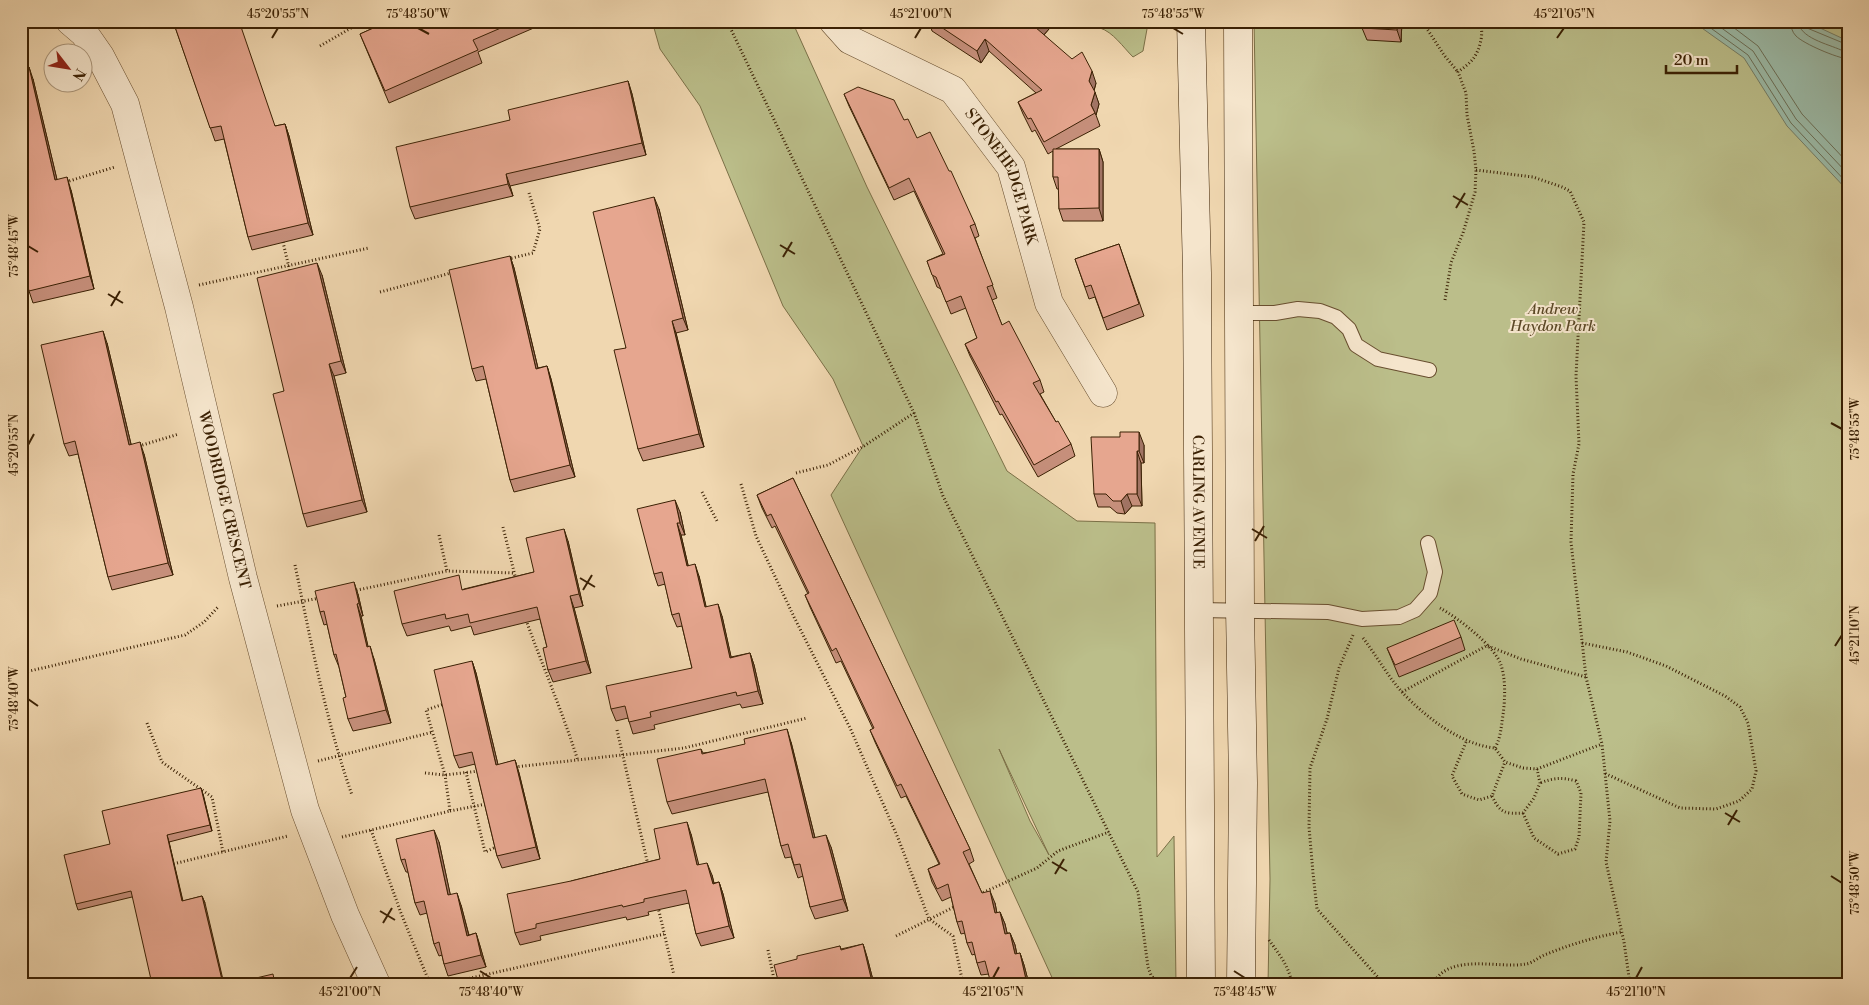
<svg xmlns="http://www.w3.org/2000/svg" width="1869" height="1005" font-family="'Libre Bodoni',serif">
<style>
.green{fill:#bbbe8a;stroke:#7b7047;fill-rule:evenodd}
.water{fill:#9bbaa7;stroke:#757d66}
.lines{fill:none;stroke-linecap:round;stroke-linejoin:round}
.shore{stroke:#6b6e56;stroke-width:1}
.service-casing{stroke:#684e2f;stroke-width:16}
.minor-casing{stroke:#684e2f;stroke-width:29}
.tertiary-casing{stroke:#684e2f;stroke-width:29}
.secondary-casing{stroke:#3b2104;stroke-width:29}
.path{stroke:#3b2104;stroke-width:3;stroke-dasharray:1 2.5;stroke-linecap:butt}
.service{stroke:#f5e5cc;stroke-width:14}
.minor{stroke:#f5e5cc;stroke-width:28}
.tertiary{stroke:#f5e5cc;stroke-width:28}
.secondary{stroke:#f5e5cc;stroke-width:28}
.wall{fill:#c68f7b;stroke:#3b2104}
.shaded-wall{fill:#a17464;stroke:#3b2104}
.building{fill:#e6a68f;stroke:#3b2104}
.ticks{fill:none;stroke:#3b2104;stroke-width:2}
.labels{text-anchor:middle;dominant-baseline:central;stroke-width:4;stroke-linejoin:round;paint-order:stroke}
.street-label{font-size:15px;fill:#3b2104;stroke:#f5e5cc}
.park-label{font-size:15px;font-style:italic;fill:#5b4826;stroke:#f5e5cc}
.neatline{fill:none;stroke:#3b2104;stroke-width:2}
.ticks-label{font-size:12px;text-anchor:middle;fill:#3b2104}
</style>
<rect width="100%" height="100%" fill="#f0d7b0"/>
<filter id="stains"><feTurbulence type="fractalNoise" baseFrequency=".004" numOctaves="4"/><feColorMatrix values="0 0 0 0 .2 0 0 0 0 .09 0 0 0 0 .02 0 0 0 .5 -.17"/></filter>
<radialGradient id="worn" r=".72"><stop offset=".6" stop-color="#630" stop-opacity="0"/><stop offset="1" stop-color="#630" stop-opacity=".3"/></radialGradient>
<g class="green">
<path d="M652,21H792L867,187L1007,471L1077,521L1155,523L1157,857L1174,836L1176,984H1055L831,495L863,446L833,379L783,306L700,106L660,49ZM999,749L1049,855L1030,821Z"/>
<path d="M1066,21H1143L1147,29L1143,51L1133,57C1123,47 1113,32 1100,28C1087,23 1079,31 1066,21Z"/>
<path d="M1254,21H1848V984H1268L1270,879Z"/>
</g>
<path class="water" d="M1692,21H1805L1848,41V191L1787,126L1744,58Z"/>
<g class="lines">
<g class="shore">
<path d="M1701,21L1748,55L1791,123L1848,184"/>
<path d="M1712,21L1753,51L1796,119L1848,174"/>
<path d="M1725,21L1758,46L1802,114L1848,163"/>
<path d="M1790,21C1791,27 1792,32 1796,36C1804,44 1837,58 1848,59"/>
<path d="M1798,21C1799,38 1828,44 1841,50L1848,51"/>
<path d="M1804,21L1807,28L1848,45"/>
</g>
<g class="service-casing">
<g id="service">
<path d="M1238,313H1275L1298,309L1320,311L1336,317L1349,329L1356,345L1378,359L1429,370"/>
<path d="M1198,610L1328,612L1362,619L1399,617L1415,610L1430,593L1435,572L1428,543"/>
</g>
</g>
<g class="minor-casing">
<g id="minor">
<path id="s1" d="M833,21L850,40L953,90L1011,167L1049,303L1103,393"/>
</g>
</g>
<g class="tertiary-casing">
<g id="tertiary">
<path id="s2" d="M70,21L84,33L100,56L125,104L179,307L243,578L305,810L345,915L376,984"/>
</g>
</g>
<g class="secondary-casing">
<g id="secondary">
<path id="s3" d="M1191,21L1197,273L1201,984"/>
<path d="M1238,21L1240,609L1243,783L1241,984"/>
</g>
</g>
<g class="path">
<path d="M727,21L914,413L943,496L1138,892L1148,967L1151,975L1158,984"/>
<path d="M1422,21L1444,55L1458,72"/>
<path d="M320,46L363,21"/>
<path d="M1476,170L1533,177L1562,187L1570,191L1584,222L1576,376L1579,444L1573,474L1571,542L1586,677L1602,744L1610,821L1606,862L1624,942L1630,984"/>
<path d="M66,182L115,167"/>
<path d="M283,242L290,272"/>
<path d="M508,259L533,253L540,229L529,193"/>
<path d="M199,285L369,248"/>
<path d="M380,292L451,273"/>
<path d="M1445,300L1451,263L1463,233L1475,192L1476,170L1474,151L1467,115L1466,93L1458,72C1463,68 1469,64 1473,59C1480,50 1485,31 1479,21"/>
<path d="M139,446L179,434"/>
<path d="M796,473L828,465L864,446L914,413"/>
<path d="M741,484L756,536L794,617L851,730L898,838L929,919L953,936L963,984"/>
<path d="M702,492L717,521"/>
<path d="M503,527L516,580"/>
<path d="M439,535L447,571"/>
<path d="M295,565C311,642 326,721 352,795"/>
<path d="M353,591L447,571L514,573"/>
<path d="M277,606L320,598"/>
<path d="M1440,608C1458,618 1495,646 1501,665C1506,680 1505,700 1503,715C1501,727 1501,737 1495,748"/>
<path d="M526,620C543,667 563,713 578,761"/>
<path d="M1353,635L1339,668L1327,719L1310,768L1309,827L1313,873L1317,909L1384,984"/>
<path d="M1363,638C1376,655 1387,675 1401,691C1424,716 1461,745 1495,748L1505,762L1523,768L1537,769L1602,744"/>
<path d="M1582,643L1627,652L1666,666L1725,696L1740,707L1748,723L1756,771L1752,789L1739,801L1716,809L1680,808L1604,773"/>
<path d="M1488,646L1521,659L1586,677"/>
<path d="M21,673L185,635L204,622L218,607"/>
<path d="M1402,692L1488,645"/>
<path d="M147,723L162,762L212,797L223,852"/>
<path d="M617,730L648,865"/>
<path d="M1466,742L1452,776L1462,794L1479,800L1492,796L1505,762"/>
<path d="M318,761L433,732"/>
<path d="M515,767L684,748L807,718"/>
<path d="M466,772L485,852L496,847"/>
<path d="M425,773L445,775L479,771"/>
<path d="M1492,796C1500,813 1505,814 1523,813L1534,798L1540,783L1537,769"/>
<path d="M450,811L486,804"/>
<path d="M1523,813L1534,838L1558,854L1575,849L1579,837L1581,793L1576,781C1562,777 1553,778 1540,783"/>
<path d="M371,830L401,913L430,984"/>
<path d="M342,837L450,811L445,775L426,710L444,704"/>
<path d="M177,863L288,836"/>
<path d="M980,894L1037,868L1058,851L1109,832"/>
<path d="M658,907L674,975"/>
<path d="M896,936L956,906"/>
<path d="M1269,940C1279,954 1289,966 1292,984"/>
<path d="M768,950L775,984"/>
<path d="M445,984L664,934"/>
<path d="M1433,984C1449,952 1499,969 1526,964C1533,963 1540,956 1547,954C1571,944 1596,937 1621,932"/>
</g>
<use href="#service" class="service"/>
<use href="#minor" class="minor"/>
<use href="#tertiary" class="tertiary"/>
<use href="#secondary" class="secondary"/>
</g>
<g class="wall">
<path d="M173,21L275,126L285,124L289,136L313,235L252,250L248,237L224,139L215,141Z"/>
<path d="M389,21H550L478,52L482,63L389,103L365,46L360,34Z"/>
<path d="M929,21H1003L1006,23L1007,21H1047L1049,29L1044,35L1096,83L1094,91L1099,104L1096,115L1100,126L1056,149H1099L1103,162V221H1063L1059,209V189H1057L1053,177V151L1048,154L1035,130L1032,132L1023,114L1018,102L1036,93L989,51L981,63L932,31Z"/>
<path d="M1362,21H1402L1401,42L1367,40L1362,28Z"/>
<path d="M33,79L57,180L71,190L94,289L33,303L29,291Z"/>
<path d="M628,81L632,94L646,155L510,186L513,196L415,219L410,207L510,120Z"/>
<path d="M844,94L904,120L975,224L979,236L975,238L997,298L992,300L1002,325L1040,380L1044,392L1040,394L1056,422L1071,444L1075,456L1038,477L1002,414L1000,415L970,356L965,344L977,338L966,308L951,314L941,289L937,287L927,261L943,254L914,191L894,200L849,106Z"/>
<path d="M659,209L688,330L676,333L704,447L643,461L638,449L626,348Z"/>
<path d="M1119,244L1144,316L1107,330L1095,297L1089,299L1075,259Z"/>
<path d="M510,256L514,268L538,368L547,366L551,379L575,477L514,492L510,480L486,379L476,381L472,369Z"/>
<path d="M322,275L346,373L334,376L367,512L307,527L303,514L284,391Z"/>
<path d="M107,343L131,444L144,454L173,575L112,590L108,577L78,454L69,456L64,444Z"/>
<path d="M1120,437L1144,445V463H1141L1142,506H1132L1125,514L1117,513L1110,507H1098L1094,494Z"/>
<path d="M793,478L970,849L974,861L969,864L982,893L995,903L997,913L1000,912L1005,924L1007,933H1010L1015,945L1017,954L1020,953L1024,965L1029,984H991L989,974L981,975L977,963L975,954L972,955L967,943L965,933L961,934L957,922L951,897L942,901L932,882L928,869L939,864L906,796L901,798L875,742L870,730L873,729L841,661L836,663L810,607L805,595L808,594L775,526L772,528L762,508L757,495Z"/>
<path d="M680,512L685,535H681L688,565L699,576L706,607L722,616L731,657L750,653L754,665L763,704L742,708L740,704L654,725L655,729L633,734L628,718L616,721L611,709L692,668L682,626L677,627L672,615L665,584L658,586L654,574Z"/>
<path d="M568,541L583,606L574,608L591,673L553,682L548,670L547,647L540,619L474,635L471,626L451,631L449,626L407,636L402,624L464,589L534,572Z"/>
<path d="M21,577L25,587L21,589Z"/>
<path d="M358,594L363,616H361L368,647L374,659L391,723L353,731L348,719L346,697L339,667L334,655L327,624L324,625L320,612Z"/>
<path d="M1461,637L1465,650L1399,677L1387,648Z"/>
<path d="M472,661L476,673L498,765L515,760L519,773L540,859L502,868L497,856L475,764L459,768L454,756Z"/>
<path d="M791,742L815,838L831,847L848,911L815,919L810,907L803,876L798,878L791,857L785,858L781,846L768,792L672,814L667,802L701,749L703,753Z"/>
<path d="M203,794L212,831L169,842L183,901L202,896L205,903L132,897L78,910L76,904L110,844Z"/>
<path d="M691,834L698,865L712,875L714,883L719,882L723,894L734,938L701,946L696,934L689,903L648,912L649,915L627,920L626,917L540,936L541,940L520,945L515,933L571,881L660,859Z"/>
<path d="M439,842L450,894L461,905L469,935L476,933L480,946L486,967L448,976L444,964L442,955L439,956L434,944L427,913L420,915L415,903L408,872H406L401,860Z"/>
<path d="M863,944L867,957L874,984H779L797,959L840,946L841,949Z"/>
</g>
<g class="shaded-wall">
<path d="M1041,21H1047L1049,29L1040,39L1035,27Z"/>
<path d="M1397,21H1402L1401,42L1397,30Z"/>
<path d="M985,39L989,51L981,63L977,51Z"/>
<path d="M29,67L33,79L60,192L55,180Z"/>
<path d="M1092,71L1096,83L1093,94L1089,81Z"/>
<path d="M628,81L632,94L646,155L642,143Z"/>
<path d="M1095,92L1099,104L1096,115L1091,105Z"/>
<path d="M285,124L289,136L313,235L308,223Z"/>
<path d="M1099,149L1103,162V221L1099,208Z"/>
<path d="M506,174L510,186L513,196L508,184Z"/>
<path d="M67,177L71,190L94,289L90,276Z"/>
<path d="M654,197L659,209L688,330L683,318Z"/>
<path d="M510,256L514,268L541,381L536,369Z"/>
<path d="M317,263L322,275L346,373L341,361Z"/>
<path d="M672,321L676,333L704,447L699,434Z"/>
<path d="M103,331L107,343L134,457L129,445Z"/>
<path d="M329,364L334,376L367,512L362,500Z"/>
<path d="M547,366L551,379L575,477L570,465Z"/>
<path d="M1139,432L1144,445V463L1139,451Z"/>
<path d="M140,442L144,454L173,575L168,563Z"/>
<path d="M1137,451L1141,463L1142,506L1137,494Z"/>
<path d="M1127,494L1132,506L1125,514L1121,501Z"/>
<path d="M675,500L680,512L685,535L680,523Z"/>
<path d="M677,523L681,535L691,578L687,566Z"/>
<path d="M564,529L568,541L583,606L579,594Z"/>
<path d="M695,564L699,576L709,619L705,607Z"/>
<path d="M354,582L358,594L363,616L359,603Z"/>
<path d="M570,596L574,608L591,673L586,661Z"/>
<path d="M357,604L361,616L371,659L367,647Z"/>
<path d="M718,604L722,616L734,670L730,658Z"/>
<path d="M370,646L374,659L391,723L386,710Z"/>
<path d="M750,653L754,665L763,704L758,691Z"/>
<path d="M472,661L476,673L501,777L496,765Z"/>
<path d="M787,729L791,742L818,850L813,838Z"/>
<path d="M515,760L519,773L540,859L536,847Z"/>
<path d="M201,788L203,794L212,831L210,825Z"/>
<path d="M687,822L691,834L702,877L697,865Z"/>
<path d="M434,830L439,842L453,907L448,895Z"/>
<path d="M167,835L169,842L184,907L182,901Z"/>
<path d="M826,835L831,847L848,911L843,899Z"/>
<path d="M707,863L712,875L717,896L713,884Z"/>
<path d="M719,882L723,894L734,938L729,926Z"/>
<path d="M990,891L995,903L999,925L995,913Z"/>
<path d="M457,893L461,905L472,948L467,936Z"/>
<path d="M202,896L205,903L224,984H223Z"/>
<path d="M1000,912L1005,924L1010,946L1005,934Z"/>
<path d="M476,933L480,946L486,967L481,955Z"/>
<path d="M1010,933L1015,945L1019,967L1015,954Z"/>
<path d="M863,944L867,957L874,984H872V982Z"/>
<path d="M1020,953L1024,965L1029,984H1027Z"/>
</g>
<g class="building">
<path d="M173,21H239L275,126L285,124L308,223L248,237L221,126L210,128Z"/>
<path d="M389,21H517L473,40L478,50L385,91L360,34Z"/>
<path d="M932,21H1003L1006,23L1007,21H1041L1035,27L1072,59L1082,52L1092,71L1089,81L1095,92L1091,105L1095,113L1044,142L1031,118L1028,119L1018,102L1042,90L985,39L977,51Z"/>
<path d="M1362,21H1397V30L1362,28Z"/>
<path d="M29,67L55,180L67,177L90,276L29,291L21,257V68Z"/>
<path d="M628,81L642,143L506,174L508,184L410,207L396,147L510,120L508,110Z"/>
<path d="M858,87L894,100L904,120L908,119L917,138L930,132L949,171H951L975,224L970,226L993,285L987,287L1002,325L1009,321L1040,380L1033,383L1056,422L1058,421L1071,444L1034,465L998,401L996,402L965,344L977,338L961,296L946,302L936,277L932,275L927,261L945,254L909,178L889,188L844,94Z"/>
<path d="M1053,149H1099V208L1059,209L1058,177H1053Z"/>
<path d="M654,197L683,318L672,321L699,434L638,449L614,350L626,348L593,212Z"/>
<path d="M1119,244L1139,304L1103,318L1091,285L1085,287L1075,259Z"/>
<path d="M510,256L536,369L547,366L570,465L510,480L483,366L472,369L449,270Z"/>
<path d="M317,263L341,361L329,364L362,500L303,514L273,394L284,391L257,278Z"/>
<path d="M103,331L129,445L140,442L168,563L108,577L75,441L64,444L41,345Z"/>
<path d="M1120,432H1139V451H1137V494H1127L1121,501H1113L1106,494H1094L1091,437H1120Z"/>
<path d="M793,478L970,849L963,852L982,893L990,891L995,913L1000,912L1005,934L1010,933L1015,954L1020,953L1027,984H991L985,961L977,963L972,942L967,943L962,921L957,922L948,884L937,889L928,869L940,864L901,784L897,786L870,730L874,728L836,648L832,651L805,595L809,593L771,514L767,516L757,495Z"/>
<path d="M675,500L680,523H677L687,566L695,564L705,607L718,604L730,658L750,653L758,691L737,696L736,692L650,712L651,717L629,722L625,706L611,709L606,686L692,668L679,613L672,615L662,572L654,574L637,509Z"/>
<path d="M564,529L579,594L570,596L586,661L548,670L543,648L547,647L537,607L470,623L468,614L446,619L445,614L402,624L394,591L459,575L462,590L534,572L526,538Z"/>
<path d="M354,582L359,603L357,604L367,647L370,646L386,710L348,719L343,698L346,697L336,654L334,655L324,611L320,612L315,591Z"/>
<path d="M1454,620L1461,637L1395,665L1387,648Z"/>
<path d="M472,661L496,765L515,760L536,847L497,856L472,752L454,756L434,670Z"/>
<path d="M787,729L813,838L826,835L843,899L810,907L800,864L794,865L788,844L781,846L765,779L667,802L657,759L701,749L702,754L723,749L745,744L744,739Z"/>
<path d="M201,788L210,825L167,835L182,901L202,896L223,984H152L131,891L76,904L64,855L110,844L102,811Z"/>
<path d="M687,822L697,865L707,863L713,884L719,882L729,926L696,934L686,890L644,899V902L623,907L622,905L536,924V928L515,933L507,894L571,881L660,859L654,829Z"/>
<path d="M434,830L448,895L457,893L467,936L476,933L481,955L444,964L439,942L434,944L424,901L415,903L405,859L401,860L396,839Z"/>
<path d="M863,944L872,982L866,984H849L848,980L831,984H779L774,965L797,959V956L840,946L841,950Z"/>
<path d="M273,974L275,984H231Z"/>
</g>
<path class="ticks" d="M418,28L429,34M1173,28L1183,34M272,38L278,28M915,38L921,28M1557,38L1564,28M1453,196L1468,205M1456,208L1465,193M780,245L795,254M28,246L38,252M783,257L792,242M108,294L123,303M111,306L120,291M1831,423L1842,429M28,445L34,434M1252,529L1267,538M1255,541L1264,526M580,578L595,587M583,590L592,575M1835,646L1842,635M28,699L38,706M1725,813L1740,822M1728,825L1737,810M1052,862L1067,871M1055,874L1064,859M1831,876L1842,883M380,911L395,920M383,923L392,908M480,971L491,978M1234,971L1245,978M350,978L357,967M993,978L999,967M1636,978L1642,967"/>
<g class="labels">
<g class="street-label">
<text stroke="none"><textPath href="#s1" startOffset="241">STONEHEDGE PARK</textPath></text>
<text stroke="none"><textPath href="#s2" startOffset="509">WOODRIDGE CRESCENT</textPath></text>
<text stroke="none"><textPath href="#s3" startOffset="481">CARLING AVENUE</textPath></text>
</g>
<g class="park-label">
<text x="1553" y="309">Andrew<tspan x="1553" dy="17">Haydon Park</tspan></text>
</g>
</g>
<rect width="1869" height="1005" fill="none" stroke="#f0d7b0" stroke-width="55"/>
<g transform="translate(68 68) rotate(121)"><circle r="24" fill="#f5e5cc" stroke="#ab977c"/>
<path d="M0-4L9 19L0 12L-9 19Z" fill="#8f2418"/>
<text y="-8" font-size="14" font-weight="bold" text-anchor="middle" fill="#3b2104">N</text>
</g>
<path d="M1666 65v8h71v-8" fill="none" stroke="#3b2104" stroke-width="2.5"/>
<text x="1674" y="65" font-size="15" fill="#3b2104" stroke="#f5e5cc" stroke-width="4" paint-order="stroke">20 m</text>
<rect x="28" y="28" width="1814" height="950" class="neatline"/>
<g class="ticks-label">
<text x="278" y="18">45°20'55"N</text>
<text x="418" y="18">75°48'50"W</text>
<text x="921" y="18">45°21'00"N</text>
<text x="1173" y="18">75°48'55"W</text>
<text x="1564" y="18">45°21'05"N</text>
<text transform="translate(14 246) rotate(-90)" y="4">75°48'45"W</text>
<text transform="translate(1855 429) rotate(-90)" y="4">75°48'55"W</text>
<text transform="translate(14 445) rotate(-90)" y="4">45°20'55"N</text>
<text transform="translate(1855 635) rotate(-90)" y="4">45°21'10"N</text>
<text transform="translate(14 699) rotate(-90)" y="4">75°48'40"W</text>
<text transform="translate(1855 883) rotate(-90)" y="4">75°48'50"W</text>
<text x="350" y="996">45°21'00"N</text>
<text x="491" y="996">75°48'40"W</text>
<text x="993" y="996">45°21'05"N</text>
<text x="1245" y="996">75°48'45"W</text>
<text x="1636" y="996">45°21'10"N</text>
</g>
<rect width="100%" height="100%" filter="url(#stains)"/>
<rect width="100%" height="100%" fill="url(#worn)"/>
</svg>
